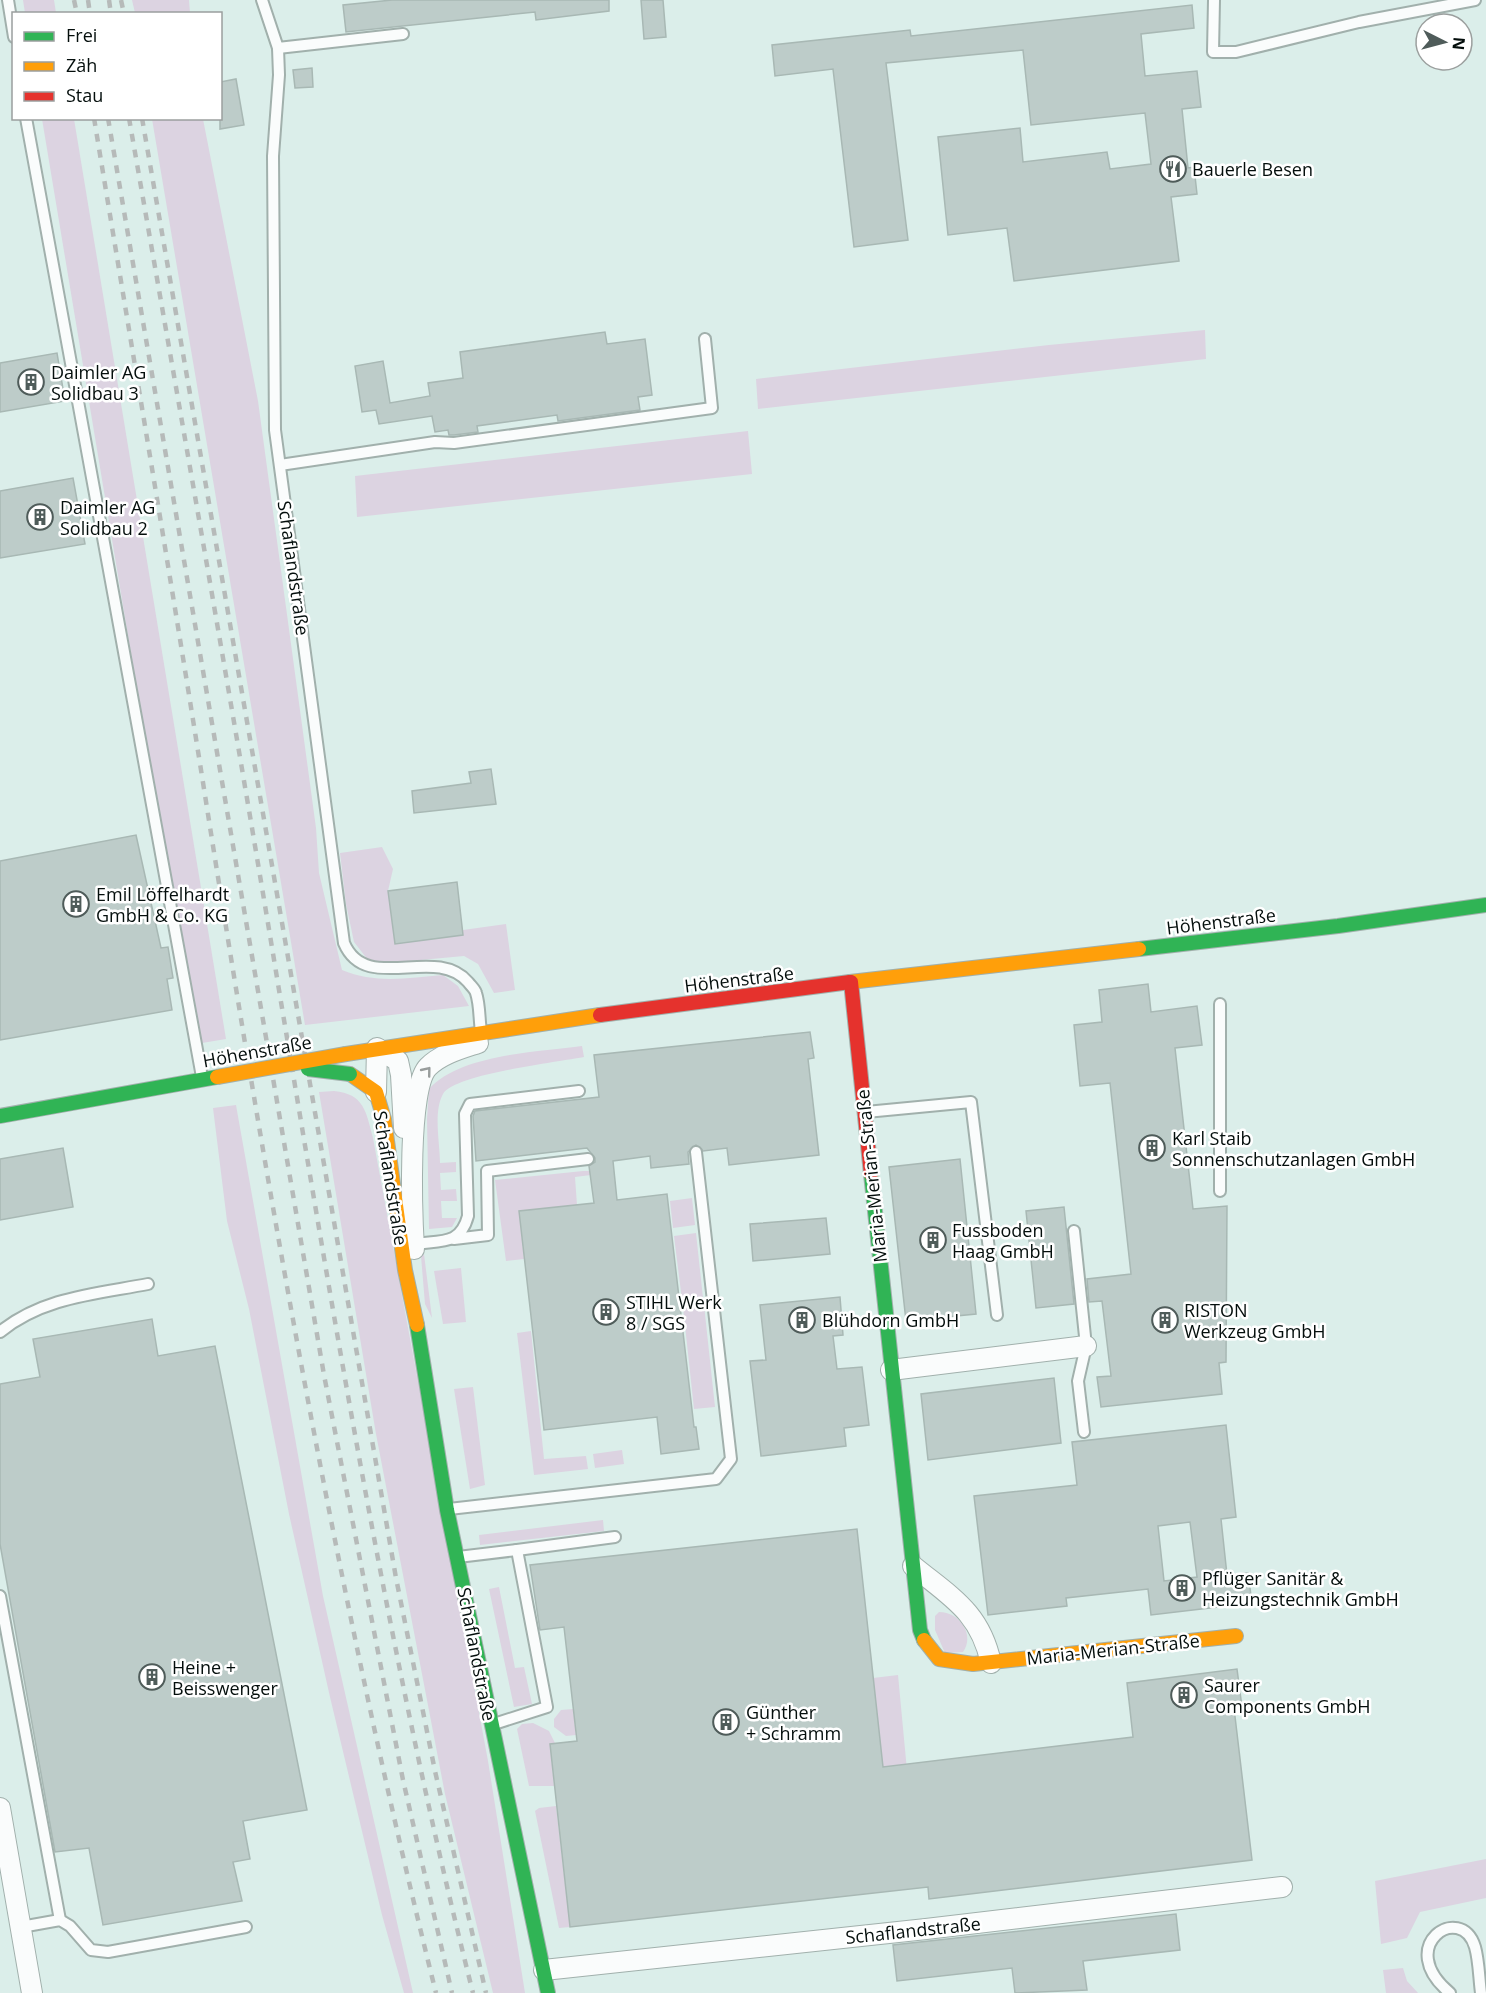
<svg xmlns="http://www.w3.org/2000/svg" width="1486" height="1993" font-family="'Open Sans',sans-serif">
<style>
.green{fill:#dcd3e1}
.building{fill:#bdccc9;stroke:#a8b8b4;stroke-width:1.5;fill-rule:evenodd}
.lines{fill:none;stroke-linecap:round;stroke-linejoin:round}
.lane-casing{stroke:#a1b0ac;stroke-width:14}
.street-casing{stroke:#a1b0ac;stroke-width:22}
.fast-casing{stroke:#a1b0ac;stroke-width:16}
.slow-casing{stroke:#a1b0ac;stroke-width:16}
.jam-casing{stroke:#a1b0ac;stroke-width:16}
.lane{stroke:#fafcfc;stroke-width:10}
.street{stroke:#fafcfc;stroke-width:20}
.fast{stroke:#30b455;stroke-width:14}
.slow{stroke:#ff9f0a;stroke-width:14}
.jam{stroke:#e5322d;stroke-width:14}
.rail{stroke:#b6bab9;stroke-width:4.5;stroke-dasharray:8 8;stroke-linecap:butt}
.fast-bridge-casing{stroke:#a1b0ac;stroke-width:16;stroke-linecap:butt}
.slow-bridge-casing{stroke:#a1b0ac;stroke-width:16;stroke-linecap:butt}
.fast-bridge{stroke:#30b455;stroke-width:14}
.slow-bridge{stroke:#ff9f0a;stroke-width:14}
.oneway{stroke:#989d9c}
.labels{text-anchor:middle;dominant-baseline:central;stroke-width:5;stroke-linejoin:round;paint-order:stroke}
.poi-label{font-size:18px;fill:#040e0c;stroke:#fff;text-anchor:start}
.street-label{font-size:18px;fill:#040e0c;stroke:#fff}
</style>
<rect width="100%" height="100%" fill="#dbeeea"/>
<g class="green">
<path d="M23,0H54L56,13H25Z"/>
<path d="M132,0H189L190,13H135Z"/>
<path d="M42,119H74L226,1039L196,1044Z"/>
<path d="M152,119H203L258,401L316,828L319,873L342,970C375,984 408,978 443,975L458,986L469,1006L305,1025Z"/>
<path d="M1205,330L1206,359L758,409L756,379L1049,345Z"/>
<path d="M748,431L752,474L357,517L355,476Z"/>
<path d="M382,847L393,869L388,891L395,943L463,935V930L506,924L515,990L494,993L478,964L464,956L388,963L368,960L354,942L346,904L340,853Z"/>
<path d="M582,1046L584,1057C559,1062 454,1074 443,1094C433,1112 440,1143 440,1163L456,1162V1172L440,1173L441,1190L456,1189L457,1201H441L442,1218H457L452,1227L429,1229L427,1119L429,1089C460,1054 538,1052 582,1046Z"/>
<path d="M334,1091C364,1094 366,1111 373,1138L488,1761L525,1993H493L445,1794L376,1434L319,1092Z"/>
<path d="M236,1105L323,1596L413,1993H404L382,1915L330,1697L289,1514L249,1309L227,1221L213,1108Z"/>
<path d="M583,1171H590L591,1175L575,1177L577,1205L519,1211L524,1259L506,1261L495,1180Z"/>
<path d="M692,1198L695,1225L673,1228L670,1201Z"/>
<path d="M696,1233L703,1298L682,1300L674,1236Z"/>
<path d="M424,1254L432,1318L425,1304L421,1256Z"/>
<path d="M461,1268L466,1322L443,1324L434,1271Z"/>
<path d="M704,1305L715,1407L694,1409L683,1307Z"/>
<path d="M531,1331L544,1459L586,1456L588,1469L534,1475L517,1333Z"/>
<path d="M473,1387L485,1485L470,1489L454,1389Z"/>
<path d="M622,1450L624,1464L595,1468L593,1454Z"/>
<path d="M603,1520L604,1531L480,1545L479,1535Z"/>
<path d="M499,1587L515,1668L524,1667L532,1704L514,1707L489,1589Z"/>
<path d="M939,1612C960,1612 975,1635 963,1652L945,1653L935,1630V1616Z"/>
<path d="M898,1675L918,1887L897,1890L873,1678Z"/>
<path d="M573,1709L576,1735L566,1736L554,1727V1719L561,1710Z"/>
<path d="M533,1723L549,1731L555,1743L550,1744L554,1786H529L517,1729L522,1724Z"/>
<path d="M556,1806L570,1927L559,1928L535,1811L539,1808Z"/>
<path d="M1486,1859V1898L1420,1912L1407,1938L1381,1944L1375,1881Z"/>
<path d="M1403,1968L1407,1981L1418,1993H1386L1383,1970Z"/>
</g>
<g class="building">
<path d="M392,0H609V11L536,20L535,12L346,32L343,5Z"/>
<path d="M641,0H663L666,37L644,39Z"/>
<path d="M1192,5L1194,28L1141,34L1145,76L1197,71L1201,107L1182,109L1188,168L1194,167L1197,194L1171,197L1179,261L1014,281L1007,228L948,235L938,137L1020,128L1023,162L1107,152L1110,169L1151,164L1145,113L1031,125L1023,50L886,63L908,240L854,247L833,69L775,76L772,45L910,30L911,36Z"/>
<path d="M312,68L313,87L295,88L293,70Z"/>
<path d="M236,79L244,125L220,129V82Z"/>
<path d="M605,332L607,344L645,339L652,395L638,397L640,410L558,421L557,415L477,426L478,432L454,435H449L448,430L435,432L432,416L379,424L376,410L362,412L355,366L383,361L390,403L430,396L428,383L463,378L460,352Z"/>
<path d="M57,353L65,401L0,412V363Z"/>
<path d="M73,478L85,544L0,558V491Z"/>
<path d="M491,769L496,804L414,813L412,791L471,783L469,772Z"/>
<path d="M136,835L161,948L168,947L173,978L167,979L172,1010L0,1040V861Z"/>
<path d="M457,882L463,935L395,944L388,891Z"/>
<path d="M1148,984L1151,1012L1197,1006L1202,1045L1175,1048L1193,1209L1227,1206L1226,1362L1219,1363L1222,1394L1101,1407L1097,1377L1111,1376L1102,1301L1089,1302L1087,1279L1131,1274L1110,1083L1080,1086L1074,1025L1102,1022L1099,990Z"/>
<path d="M810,1032L814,1058L808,1059L819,1155L729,1165L727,1148L703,1151L696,1145L688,1152L689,1164L651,1168L650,1156L613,1161L617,1200L667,1194L694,1427H696L699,1449L661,1454L657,1417L544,1430L519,1211L594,1203L589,1166L595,1162V1158L587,1148L476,1161L473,1116L475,1111L599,1097L594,1055Z"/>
<path d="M63,1148L73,1207L0,1220V1159Z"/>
<path d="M960,1159L976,1314L906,1321L889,1167Z"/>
<path d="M1064,1207L1074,1304L1036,1308L1026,1211Z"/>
<path d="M826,1218L830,1254L753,1261L750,1224Z"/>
<path d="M840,1297L843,1335L833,1336L837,1369L862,1367L869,1425L844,1428L846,1446L761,1456L750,1361L766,1360L760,1305Z"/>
<path d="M152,1319L158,1356L215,1346L307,1810L243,1821L250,1859L233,1862L242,1901L103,1925L89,1848L55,1852L0,1544V1384L40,1377L33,1339Z"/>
<path d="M1054,1378L1061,1443L928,1460L921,1394Z"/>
<path d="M1226,1425L1236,1517L1221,1519L1227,1575L1248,1573L1252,1603L1151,1615L1148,1589L1066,1598L1067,1606L988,1615L974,1496L1077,1485L1072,1442ZM1190,1522L1197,1577L1164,1581L1158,1526Z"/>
<path d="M857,1529L883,1767L1133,1737L1127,1683L1237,1669L1242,1707L1234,1708L1252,1860L929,1899L928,1887L570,1927L550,1744L577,1741L564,1627L540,1630L530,1565Z"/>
<path d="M1176,1914L1180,1950L1083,1961L1087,1990L1015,1993L1012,1968L897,1981L893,1945Z"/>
</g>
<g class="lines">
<g class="lane-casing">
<g id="lane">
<path d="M8,0L14,37"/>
<path d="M262,0L278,48L279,75L273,156L275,430L344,943C366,995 435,944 468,982C471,986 475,989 476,993C480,1005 479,1019 481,1031"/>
<path d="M1214,0L1213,52H1236L1359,22L1475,0"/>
<path d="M278,48L403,34"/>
<path d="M26,118L202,1077"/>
<path d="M280,465L435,442L454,443L712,408L705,339"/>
<path d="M1220,1004V1191"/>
<path d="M866,1112L971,1102L997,1315"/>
<path d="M1074,1231L1086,1346L1078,1381L1084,1432"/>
<path d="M454,1239L488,1235L487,1171L588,1159"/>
<path d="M413,1244C441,1240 460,1246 468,1216L465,1114L470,1104L579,1091"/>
<path d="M0,1332C43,1297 96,1294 148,1284"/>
<path d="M449,1509L716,1479L731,1459L696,1152"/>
<path d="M517,1550L615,1537"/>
<path d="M458,1557L517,1550L547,1707L494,1724"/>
<path d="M0,1596L60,1920"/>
<path d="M21,1927L60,1920L70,1926L91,1950L108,1952L246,1927"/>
<path d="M1450,1993C1393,1946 1461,1901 1475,1947C1479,1961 1479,1978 1481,1993"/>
</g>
</g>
<g class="street-casing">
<g id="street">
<path d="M376,1092L377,1048L398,1061L401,1075L404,1128"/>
<path d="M414,1249C412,1216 407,1088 428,1067C441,1054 460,1049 478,1043"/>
<path d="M891,1370L1086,1346"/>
<path d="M913,1566C951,1597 980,1612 991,1663"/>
<path d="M0,1808L32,1993"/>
<path d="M544,1970L926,1929L1282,1887"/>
</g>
</g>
<g class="fast-casing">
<g id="fast">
<path d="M1139,949L1338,926L1486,905"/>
<path d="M0,1116L217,1077"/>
<path d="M871,1174L920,1630L924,1640"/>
<path d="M417,1325L447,1510L548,1993"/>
</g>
</g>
<g class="slow-casing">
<g id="slow">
<path d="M850,982L1139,949"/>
<path d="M346,1054L600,1015"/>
<path d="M350,1074L376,1092L384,1119L405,1270L417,1325"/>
<path d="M924,1640L939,1659L973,1664L1236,1636"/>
</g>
</g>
<g class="jam-casing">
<g id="jam">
<path d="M851,982L871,1174"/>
<path d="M600,1015L850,982"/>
</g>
</g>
<use href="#lane" class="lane"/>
<use href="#street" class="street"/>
<use href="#fast" class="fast"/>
<use href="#slow" class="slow"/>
<use href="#jam" class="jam"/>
<g class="rail">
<path d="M74,0L77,14"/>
<path d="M88,0L90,14"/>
<path d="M109,0L111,14"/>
<path d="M121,0L124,14"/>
<path d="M94,118C133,355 173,591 210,827C272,1218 340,1609 436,1993"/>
<path d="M108,118L324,1375L403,1780L452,1993"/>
<path d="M129,118C180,411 232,704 280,996C336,1330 390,1665 473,1993"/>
<path d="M142,118L396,1578L435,1771L486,1993"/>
</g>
<g class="fast-bridge-casing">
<path id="fast-bridge" d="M308,1069L350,1074"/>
</g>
<g class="slow-bridge-casing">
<path id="slow-bridge" d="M217,1077L346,1054"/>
</g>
<use href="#fast-bridge" class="fast-bridge"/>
<use href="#slow-bridge" class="slow-bridge"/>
</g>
<defs><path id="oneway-chevron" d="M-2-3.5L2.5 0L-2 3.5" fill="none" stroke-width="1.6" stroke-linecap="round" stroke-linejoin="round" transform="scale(1.5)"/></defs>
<use class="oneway" href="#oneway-chevron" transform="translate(427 1071) rotate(-51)"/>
<defs>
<g id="restaurant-ring" transform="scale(1.35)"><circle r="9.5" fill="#fff" stroke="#4f5c5a" stroke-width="1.5"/><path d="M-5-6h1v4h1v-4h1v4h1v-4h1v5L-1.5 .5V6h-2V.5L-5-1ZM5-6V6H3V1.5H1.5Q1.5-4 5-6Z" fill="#4f5c5a"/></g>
<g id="building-ring" transform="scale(1.35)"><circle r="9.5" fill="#fff" stroke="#4f5c5a" stroke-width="1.5"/><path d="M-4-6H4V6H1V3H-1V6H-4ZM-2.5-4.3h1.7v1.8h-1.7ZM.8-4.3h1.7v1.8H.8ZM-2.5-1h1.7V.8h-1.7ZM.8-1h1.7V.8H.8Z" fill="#4f5c5a"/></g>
</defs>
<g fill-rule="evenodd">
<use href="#restaurant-ring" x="1173" y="169"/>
<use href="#building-ring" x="31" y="382"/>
<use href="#building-ring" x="40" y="517"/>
<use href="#building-ring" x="76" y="904"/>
<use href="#building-ring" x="1152" y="1148"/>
<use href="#building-ring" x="933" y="1240"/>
<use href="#building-ring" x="606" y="1312"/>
<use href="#building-ring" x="802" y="1320"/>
<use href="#building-ring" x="1165" y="1320"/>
<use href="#building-ring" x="1182" y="1588"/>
<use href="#building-ring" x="152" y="1677"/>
<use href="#building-ring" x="1184" y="1695"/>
<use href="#building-ring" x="726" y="1722"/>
</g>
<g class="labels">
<g class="poi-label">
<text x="1192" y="169">Bauerle Besen</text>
<text x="51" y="372">Daimler AG<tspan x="51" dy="21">Solidbau 3</tspan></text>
<text x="60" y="507">Daimler AG<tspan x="60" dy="21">Solidbau 2</tspan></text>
<text x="96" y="894">Emil Löffelhardt<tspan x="96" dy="21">GmbH &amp; Co. KG</tspan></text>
<text x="1172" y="1138">Karl Staib<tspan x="1172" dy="21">Sonnenschutzanlagen GmbH</tspan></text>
<text x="952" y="1230">Fussboden<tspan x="952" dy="21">Haag GmbH</tspan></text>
<text x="626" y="1302">STIHL Werk<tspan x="626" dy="21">8 / SGS</tspan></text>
<text x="1184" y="1310">RISTON<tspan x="1184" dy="21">Werkzeug GmbH</tspan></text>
<text x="822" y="1320">Blühdorn GmbH</text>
<text x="1202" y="1578">Pflüger Sanitär &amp;<tspan x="1202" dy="21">Heizungstechnik GmbH</tspan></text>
<text x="172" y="1667">Heine +<tspan x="172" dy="21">Beisswenger</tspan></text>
<text x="1204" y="1685">Saurer<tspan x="1204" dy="21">Components GmbH</tspan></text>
<text x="746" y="1712">Günther<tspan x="746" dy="21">+ Schramm</tspan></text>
</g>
<g class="street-label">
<text transform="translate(294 568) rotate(82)">Schaflandstraße</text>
<text transform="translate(1221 921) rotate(-7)">Höhenstraße</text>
<text transform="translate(739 979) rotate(-7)">Höhenstraße</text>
<text transform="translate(257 1051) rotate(-10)">Höhenstraße</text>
<text transform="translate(871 1176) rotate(-96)">Maria-Merian-Straße</text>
<text transform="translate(391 1178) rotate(81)">Schaflandstraße</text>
<text transform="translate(1113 1649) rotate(-6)">Maria-Merian-Straße</text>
<text transform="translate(477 1654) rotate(79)">Schaflandstraße</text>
<text transform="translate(913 1930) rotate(-6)">Schaflandstraße</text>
</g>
</g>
<rect x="12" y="12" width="210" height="108" fill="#ffffff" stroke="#9b9f9e" stroke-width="1.5"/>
<rect x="24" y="32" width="30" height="9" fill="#30b455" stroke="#9b9f9e" stroke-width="1.5"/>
<text x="66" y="42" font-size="18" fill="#040e0c">Frei</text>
<rect x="24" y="62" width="30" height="9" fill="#ff9f0a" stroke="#9b9f9e" stroke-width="1.5"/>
<text x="66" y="72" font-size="18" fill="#040e0c">Zäh</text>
<rect x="24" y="92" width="30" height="9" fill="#e5322d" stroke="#9b9f9e" stroke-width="1.5"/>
<text x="66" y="102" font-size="18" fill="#040e0c">Stau</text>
<g transform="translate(1444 42) rotate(96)"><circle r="28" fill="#ffffff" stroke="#9b9f9e" stroke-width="1.5"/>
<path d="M0-4.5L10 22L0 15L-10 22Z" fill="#4f5c5a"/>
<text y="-9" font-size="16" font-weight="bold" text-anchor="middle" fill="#040e0c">N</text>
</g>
</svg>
